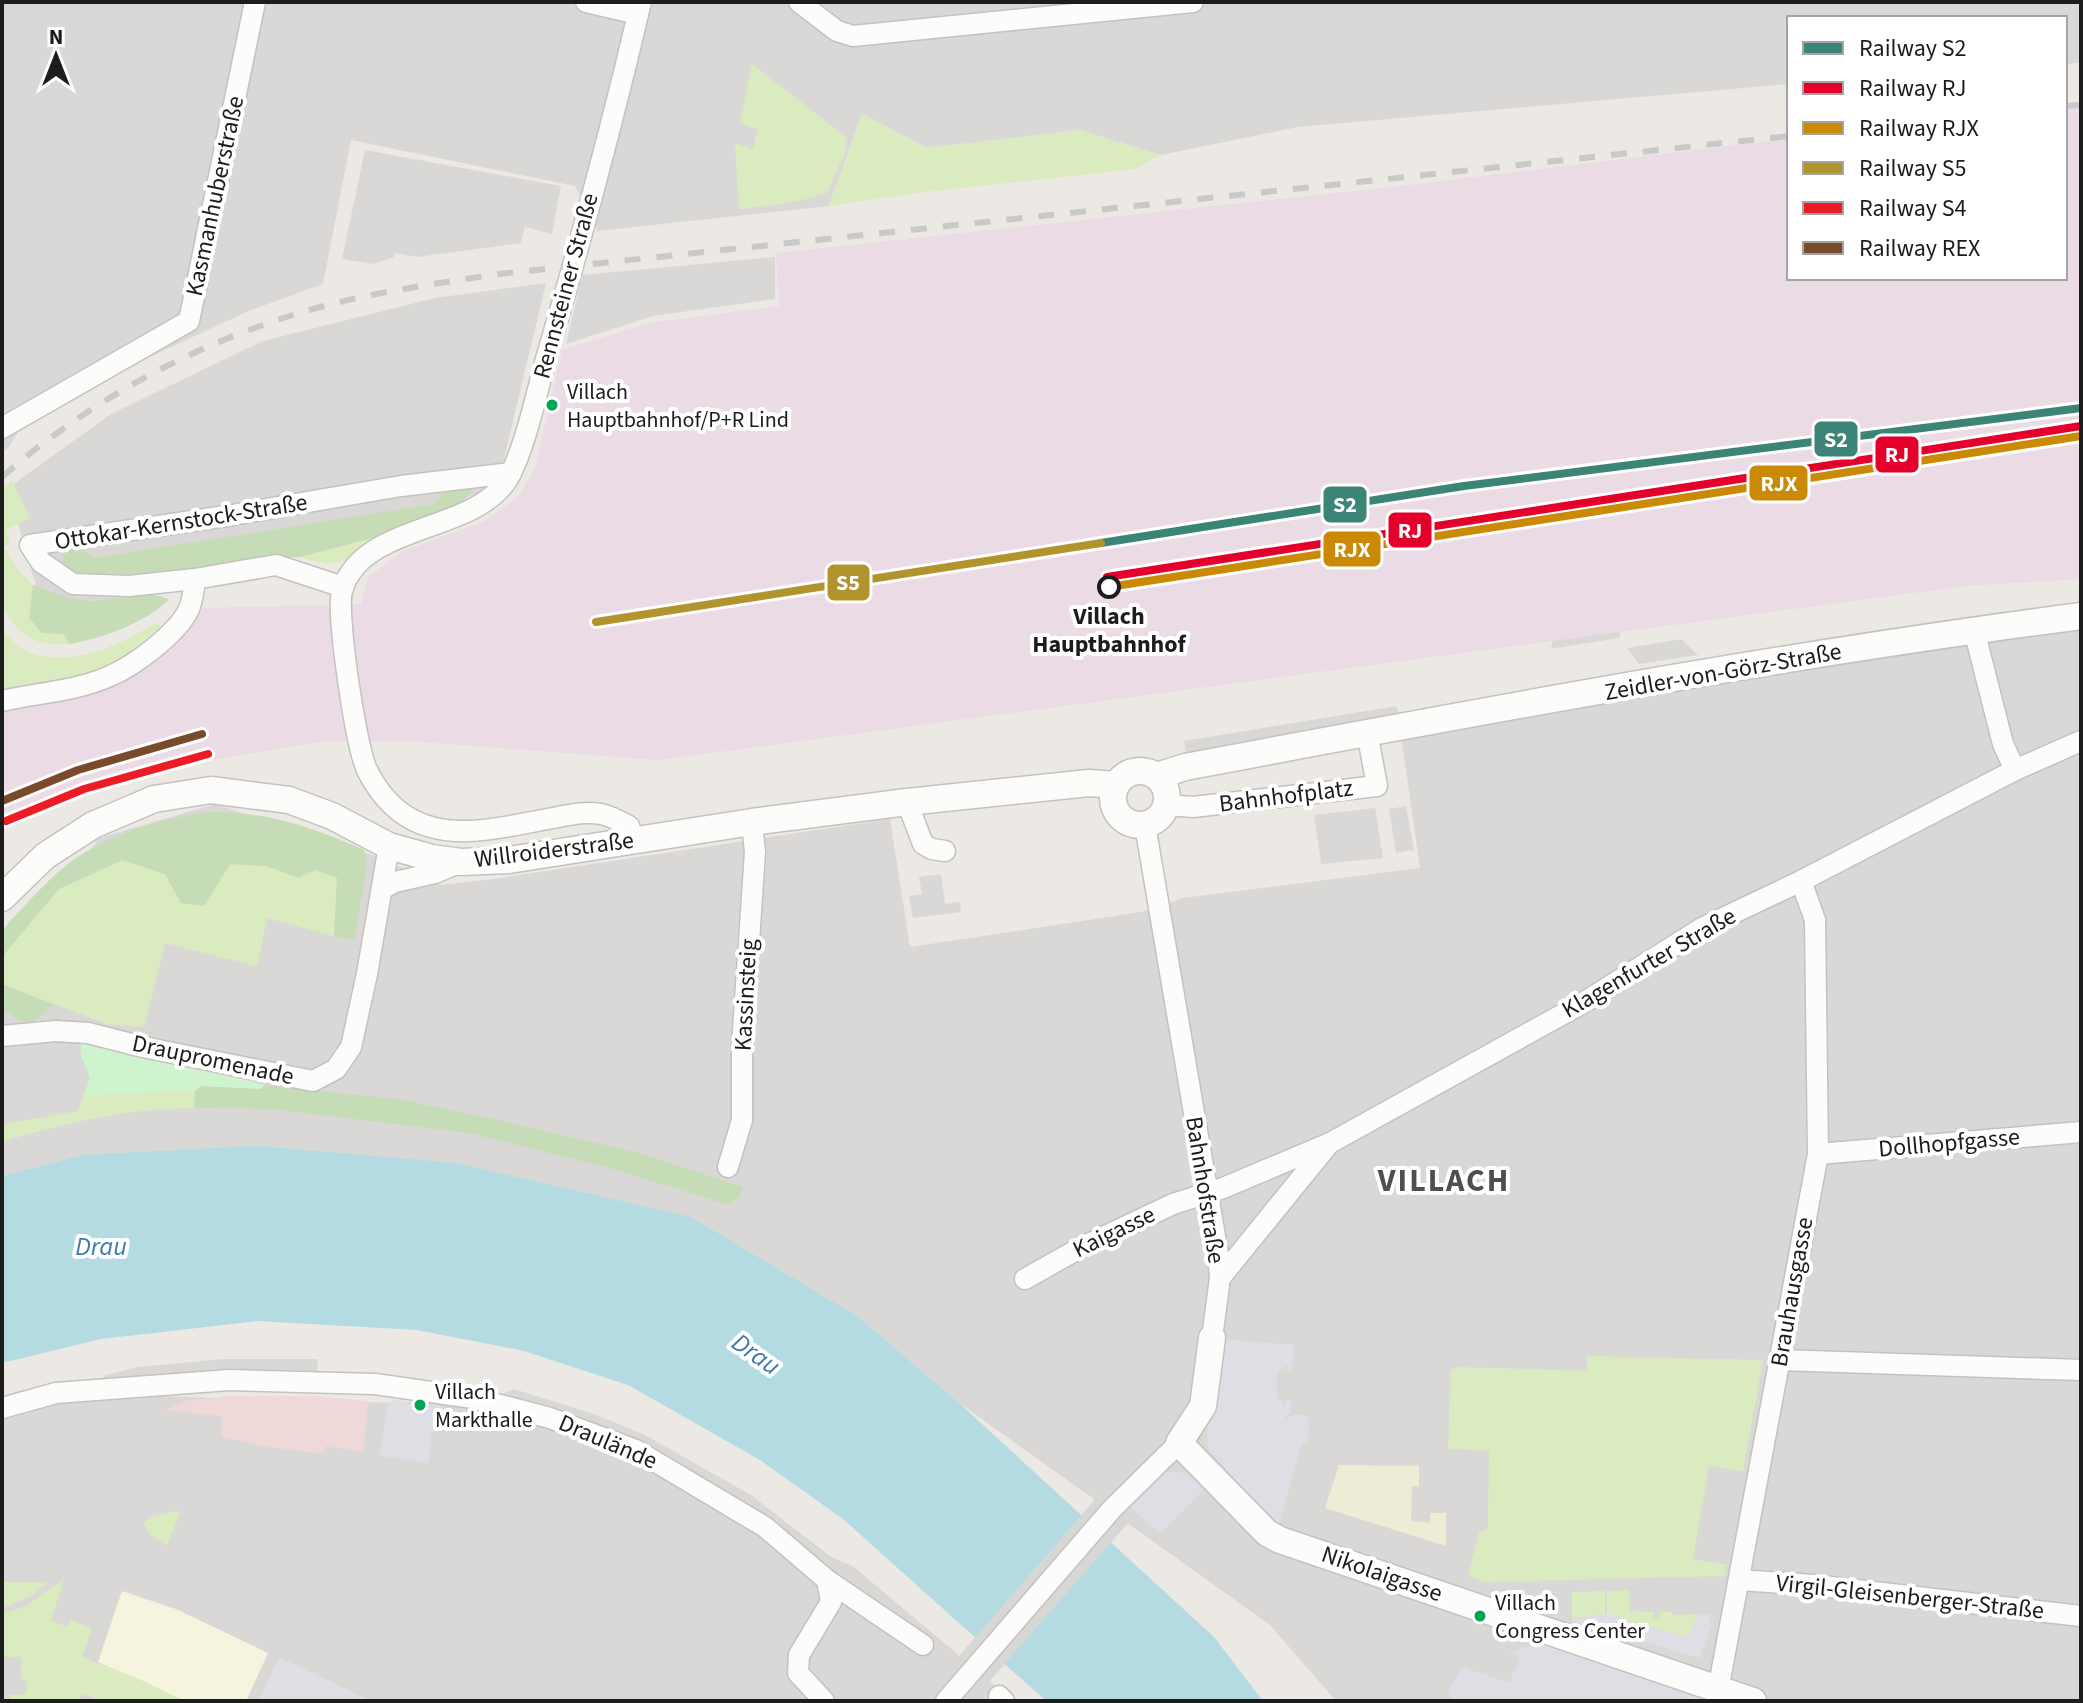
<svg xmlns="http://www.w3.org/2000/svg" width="2083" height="1703" font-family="'Source Sans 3',sans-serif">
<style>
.residential{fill:#dad8d6}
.commercial{fill:#efd9d8}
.industrial{fill:#eadbe5}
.education{fill:#f6f4de}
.farmland{fill:#eeecd5}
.grass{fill:#daebbf}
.forest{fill:#c6dcb6}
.park{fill:#cff4cd}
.plaza{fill:#dfdee4}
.water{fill:#b4dbe2}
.pier{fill:#d7d7d5}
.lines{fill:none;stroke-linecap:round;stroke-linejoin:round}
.minor-casing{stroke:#c4c2c0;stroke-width:23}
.tertiary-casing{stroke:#c4c2c0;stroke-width:29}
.minor{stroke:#fcfcfb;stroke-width:20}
.tertiary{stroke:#fcfcfb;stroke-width:26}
.rail{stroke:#c9c9c8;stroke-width:6;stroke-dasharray:16 16;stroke-linecap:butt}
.rail-1-casing{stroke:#fff;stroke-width:14}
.rail-2-casing{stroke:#fff;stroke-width:14}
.rail-3-casing{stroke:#fff;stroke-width:14}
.rail-4-casing{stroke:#fff;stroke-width:14}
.rail-5-casing{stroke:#fff;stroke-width:14}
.rail-6-casing{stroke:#fff;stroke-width:14}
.rail-1{stroke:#3c8475;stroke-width:8}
.rail-2{stroke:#e4002b;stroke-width:8}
.rail-3{stroke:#cb8a06;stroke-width:8}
.rail-4{stroke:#b2942f;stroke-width:8}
.rail-5{stroke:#ed1c24;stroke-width:8}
.rail-6{stroke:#7a4b2a;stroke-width:8}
.bus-dot{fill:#00a651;stroke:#fff;stroke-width:3}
.stop-dot{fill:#fff;stroke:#1c1c1c;stroke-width:4}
.labels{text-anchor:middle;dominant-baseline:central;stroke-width:8;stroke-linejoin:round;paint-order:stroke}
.bus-label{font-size:22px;fill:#1c1c1c;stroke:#fff;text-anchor:start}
.street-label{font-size:24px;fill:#1c1c1c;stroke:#fff}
.stop-label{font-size:24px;font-weight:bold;fill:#1c1c1c;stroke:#fff}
.water-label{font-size:26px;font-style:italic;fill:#3e7aac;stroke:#fff}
.district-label{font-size:32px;font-weight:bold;letter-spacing:2px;fill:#4f4f4f;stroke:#fff}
.line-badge{stroke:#fff;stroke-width:3}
.badge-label{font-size:22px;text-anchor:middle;font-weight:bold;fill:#fff}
</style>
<rect width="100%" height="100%" fill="#ece8e4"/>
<g class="residential">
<path d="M2,2H2081V62L2065,65V18H1789V84L1298,127L1161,155L1080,130L927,148L862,114L829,206L598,231L575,186L351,140L323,284L251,310L18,418L21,428L8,448L2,452Z"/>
<path d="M365,150L561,186L552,234L525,227L521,243L418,257L395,253L394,257L374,264L342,259Z"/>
<path d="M775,257V299L653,316L566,344L582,275Z"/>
<path d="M546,283L497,488L47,625L8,488L111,414L263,341L435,298Z"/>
<path d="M2081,619V1701H1336L1270,1625L958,1402L860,1318L82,1155L2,1176V977L99,838L215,804L378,857L441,885L493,879L890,819L910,947L1141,912L1183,898L1420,868L1401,736Z"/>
<path d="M1623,622L1619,638L1551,649L1554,633Z"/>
<path d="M1681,639L1698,655L1639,664L1627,648Z"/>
<path d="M1397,706L1399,718L1187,757L1184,741Z"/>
<path d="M1406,806L1414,850L1396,853L1389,809Z"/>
<path d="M1375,808L1383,858L1321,864L1314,815Z"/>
<path d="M941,874L945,904L960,902L961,912L913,918L909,896L922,894L919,877Z"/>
<path d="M223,1359H318L317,1375L104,1383L103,1376L138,1367Z"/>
<path d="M514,1389L594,1414L645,1435L751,1495L830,1556L854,1567L1013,1701H2V1413L64,1393L131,1395L163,1392V1396L213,1398L310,1396L368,1402L451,1405L504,1412L621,1453L768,1525L639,1442L499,1395Z"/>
</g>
<path class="commercial" d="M230,1396H310L368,1401L363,1452L325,1446L324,1454L262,1446L221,1436L222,1416L165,1410L185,1401Z"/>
<path class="industrial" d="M2081,103V579L1966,586L658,760L420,742L324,741L198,762L171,772L158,771L72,799L2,828V711L102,689L154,657L202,608L361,604L369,576L404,551L485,521L517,498L535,468L562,350L650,323L779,306L776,253L1401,186L1789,139V278H2065V105Z"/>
<path class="education" d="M122,1591L176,1609L268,1653L246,1701H185L98,1662Z"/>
<path class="farmland" d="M1339,1465L1419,1466V1486H1412L1411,1521L1430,1523V1513H1446V1546L1325,1508Z"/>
<g class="grass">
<path d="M752,64L846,137V150L827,193L795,202L739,209L735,143L753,149L758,130L740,123Z"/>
<path d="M862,114L927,148L1080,130L1161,155L1135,169L924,192L829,206Z"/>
<path d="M12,481L30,518L6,530L11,543L4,547L16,567L33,585L29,618L64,634L69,644C36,647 17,636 2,605V490Z"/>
<path d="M384,535C351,557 341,572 300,557Z"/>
<path d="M155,623L161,626L119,661L91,673L2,694V629C38,682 112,651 155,623Z"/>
<path d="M122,860L165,874L181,903L230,864L267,866L299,878L315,870L337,878L334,936L267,918L257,966L165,943L144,1027L107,1024L2,984V957L59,889Z"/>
<path d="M81,1043L201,1086L195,1091L194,1108C130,1108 64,1123 2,1142V1124L78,1111L90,1078L81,1055Z"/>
<path d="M1587,1356L1763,1360L1743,1471L1709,1466L1693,1559L1727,1565L1725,1576L1486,1582L1468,1576L1479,1533L1488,1528L1489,1451L1448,1449L1451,1370L1458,1367L1587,1371Z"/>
<path d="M175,1511L180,1512L167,1546L148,1533L144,1523L151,1517Z"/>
<path d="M64,1579L51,1621L68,1627L70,1620L92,1628L82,1657L139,1679L185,1701H102L82,1693L79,1698L86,1701H10V1695L26,1694L27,1681L21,1679V1657H2V1614L24,1607Z"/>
<path d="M2,1582H48L32,1596L2,1608Z"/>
<path d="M1629,1590L1630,1611L1654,1612L1653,1617L1658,1619L1660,1612H1672L1673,1615L1698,1614L1688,1637L1607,1614V1591Z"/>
<path d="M1605,1591V1614L1572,1619V1592Z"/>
</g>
<g class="forest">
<path d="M473,483L470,495L460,504L384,535L300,557L262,558L137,578H81L65,569C62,561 61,556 66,548L76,546L94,558L434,504L448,486Z"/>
<path d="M33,585C51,592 69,599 88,601C111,602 152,587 169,600C140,625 106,637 69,644L64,634L42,633L29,618Z"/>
<path d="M209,812C269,812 310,826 364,850L367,865L354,940L334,936L337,878L315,870L299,878L267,866L230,864L204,906L181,903L165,874L122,860L59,889L2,957V933L9,922C31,900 51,875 76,858C116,832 162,818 209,812Z"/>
<path d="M2,984L53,1005L30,1025L2,1010Z"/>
<path d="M265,1085L404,1100L489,1118L639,1153L743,1187L739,1197L728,1205L617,1170L469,1133L271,1109L194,1108L195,1091L201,1086L261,1089Z"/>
</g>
<path class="park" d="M81,1043L265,1085L261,1089L201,1086L194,1091L84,1095L90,1078L81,1055Z"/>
<g class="plaza">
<path d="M1221,1339L1294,1345L1292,1371H1287V1365H1284V1370L1277,1371V1399L1283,1400V1406H1286V1400H1291V1412L1285,1416L1287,1419L1292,1415H1304L1309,1419L1308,1442H1302L1278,1527L1250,1499L1208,1449L1207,1430L1217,1387Z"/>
<path d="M393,1400L441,1405L436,1431L431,1432L429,1463L380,1456L387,1408Z"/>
<path d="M1166,1472L1187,1473L1204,1489L1160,1534L1129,1506L1158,1477Z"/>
<path d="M1711,1613L1708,1622L1713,1623L1699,1658L1570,1620L1607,1614L1688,1637L1698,1614Z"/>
<path d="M1549,1641L1700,1691L1705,1701H1456L1447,1693L1463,1667L1506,1682L1510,1681L1520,1657L1509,1652Z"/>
<path d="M279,1657L338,1685L371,1701H259Z"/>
</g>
<path class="water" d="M258,1146L456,1163L691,1217L860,1318L958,1402L1214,1637L1263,1701H1046L843,1519L760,1460L628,1385L524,1351L417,1330L258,1321L101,1339L2,1363V1176L82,1155Z"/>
<path class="pier" d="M1097,1497L1128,1523L988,1683L958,1657Z"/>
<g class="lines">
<g class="minor-casing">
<g id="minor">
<path d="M586,2L638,14"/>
<path d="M799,2L837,31L853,36L1193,2"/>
<path d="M2,428L189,321L255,2"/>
<path d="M343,587L276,565L195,579L129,586L73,584L41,562L30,545L232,515L401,486L511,473"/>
<path d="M1974,630L2003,744L2015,770"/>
<path d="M2,701C37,693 77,691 110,676C134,666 178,633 189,609C193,599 194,590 195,579"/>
<path d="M907,802L923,844L932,849L945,851"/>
<path d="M1167,805L1193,807L1377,786L1367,732"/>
<path d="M1145,825L1218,1254L1220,1278L1212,1338"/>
<path d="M634,841L629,826C620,821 611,816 601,814C585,811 569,815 553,818C506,826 450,844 406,816C389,805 376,788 367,770C356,747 336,614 342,591C361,523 472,534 507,480C524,453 537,391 546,359C581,241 613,121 641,2"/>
<path d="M382,889L395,882L435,873L461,862"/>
<path d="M2,1036L56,1031L88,1033L143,1047L313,1081L336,1069L351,1047L367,974L389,846"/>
<path d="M1818,1154L2081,1132"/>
<path d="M728,1167L742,1120V1045L755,852L752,822"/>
<path d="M1220,1278L1328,1145"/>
<path d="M1025,1279L1080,1248L1173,1204L1223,1188L1330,1143L1583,1003L1702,928L1801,881L2015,770L2081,741"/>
<path d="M1780,1360L2081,1370"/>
<path d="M2,1408L56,1393L229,1380L375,1384L473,1398L508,1407L550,1418L636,1450L765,1527L827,1580L923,1645"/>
<path d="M1739,1580L1814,1585L2081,1616"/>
<path d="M999,1696L1004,1701"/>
<path d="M824,1701L798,1673L799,1655L831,1602L827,1580"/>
<path d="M946,1701L1112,1509L1179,1443"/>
<path d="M1716,1701L1818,1154L1815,920L1801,881"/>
</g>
</g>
<g class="tertiary-casing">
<g id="tertiary">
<circle cx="1140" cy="798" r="27"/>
<path d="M1157,776L1185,767C1482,711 1781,655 2081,616"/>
<path d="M2,898L45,856L93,825L154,799L211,790L289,800L332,816L389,846L432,858L461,862L509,860L752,822L907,802L1089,783L1116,785"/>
<path d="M1212,1338L1203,1406L1179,1443L1267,1533L1280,1540L1753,1701"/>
</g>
</g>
<use href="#minor" class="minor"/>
<use href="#tertiary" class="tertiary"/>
<g class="rail">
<path d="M2065,106L2081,105"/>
<path d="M2,477C93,397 207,337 324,306C381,291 440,283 499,274L1789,136"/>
</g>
<g class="rail-1-casing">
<path id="rail-1" d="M1101,543L1464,486L2081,408"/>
</g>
<g class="rail-2-casing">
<path id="rail-2" d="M1107,577L2081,426"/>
</g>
<g class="rail-3-casing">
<path id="rail-3" d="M1109,587L2081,436"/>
</g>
<g class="rail-4-casing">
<path id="rail-4" d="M596,622L1101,543"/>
</g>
<g class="rail-5-casing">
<path id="rail-5" d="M6,821L84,789L208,754"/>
</g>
<g class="rail-6-casing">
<path id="rail-6" d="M2,801L78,770L202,734"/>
</g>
<use href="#rail-1" class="rail-1"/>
<use href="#rail-2" class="rail-2"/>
<use href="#rail-3" class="rail-3"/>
<use href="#rail-4" class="rail-4"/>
<use href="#rail-5" class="rail-5"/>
<use href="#rail-6" class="rail-6"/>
</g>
<g class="bus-dot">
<circle cx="552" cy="405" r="7"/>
<circle cx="420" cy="1405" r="7"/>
<circle cx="1480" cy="1616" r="7"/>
</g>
<circle class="stop-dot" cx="1109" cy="587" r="10"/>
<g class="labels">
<g class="bus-label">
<text x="567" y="392">Villach<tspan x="567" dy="28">Hauptbahnhof/P+R Lind</tspan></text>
<text x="435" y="1392">Villach<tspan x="435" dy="28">Markthalle</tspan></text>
<text x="1495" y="1603">Villach<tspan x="1495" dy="28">Congress Center</tspan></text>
</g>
<g class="street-label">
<text transform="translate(215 196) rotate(-78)">Kasmanhuberstraße</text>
<text transform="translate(566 286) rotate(-75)">Rennsteiner Straße</text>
<text transform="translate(181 522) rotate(-9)">Ottokar-Kernstock-Straße</text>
<text transform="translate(1723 672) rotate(-10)">Zeidler-von-Görz-Straße</text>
<text transform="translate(1286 796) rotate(-7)">Bahnhofplatz</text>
<text transform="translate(554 850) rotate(-7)">Willroiderstraße</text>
<text transform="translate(1649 963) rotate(-30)">Klagenfurter Straße</text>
<text transform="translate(746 995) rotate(-87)">Kassinsteig</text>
<text transform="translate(213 1060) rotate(12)">Draupromenade</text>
<text transform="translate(1949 1143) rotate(-5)">Dollhopfgasse</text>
<text transform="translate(1205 1190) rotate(81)">Bahnhofstraße</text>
<text transform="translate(1114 1232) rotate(-26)">Kaigasse</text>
<text transform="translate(1792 1292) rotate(-80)">Brauhausgasse</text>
<text transform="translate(608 1442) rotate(23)">Draulände</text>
<text transform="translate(1382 1574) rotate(19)">Nikolaigasse</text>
<text transform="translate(1910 1597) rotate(6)">Virgil-Gleisenberger-Straße</text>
</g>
<g class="stop-label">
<text x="1109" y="616">Villach<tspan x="1109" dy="28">Hauptbahnhof</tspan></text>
</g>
<g class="water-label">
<text x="101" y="1246">Drau</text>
<text transform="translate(756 1354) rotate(35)">Drau</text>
</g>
<g class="district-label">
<text x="1444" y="1181">VILLACH</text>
</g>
</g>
<g class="line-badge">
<rect x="1813" y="420" width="46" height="38" rx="8" fill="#3c8475"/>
<rect x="1874" y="435" width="46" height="39" rx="8" fill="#e4002b"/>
<rect x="1748" y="464" width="61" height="38" rx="8" fill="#cb8a06"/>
<rect x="1322" y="485" width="46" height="39" rx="8" fill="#3c8475"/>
<rect x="1387" y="511" width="46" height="38" rx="8" fill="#e4002b"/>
<rect x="1322" y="530" width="60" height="38" rx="8" fill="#cb8a06"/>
<rect x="826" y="563" width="45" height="39" rx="8" fill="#b2942f"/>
</g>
<g class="badge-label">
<text x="1836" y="447">S2</text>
<text x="1897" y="462">RJ</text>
<text x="1779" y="491">RJX</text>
<text x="1345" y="512">S2</text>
<text x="1410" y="538">RJ</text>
<text x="1352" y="557">RJX</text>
<text x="848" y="590">S5</text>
</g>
<rect width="2083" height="1703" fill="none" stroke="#1c1c1c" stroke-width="8"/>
<rect x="1787" y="16" width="280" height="264" fill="#ffffff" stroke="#a4a4a4" stroke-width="2"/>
<rect x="1803" y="42" width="40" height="12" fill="#3c8475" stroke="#a4a4a4" stroke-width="2"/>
<text x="1859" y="56" font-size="24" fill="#1c1c1c">Railway S2</text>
<rect x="1803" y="82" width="40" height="12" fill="#e4002b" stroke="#a4a4a4" stroke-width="2"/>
<text x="1859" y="96" font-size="24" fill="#1c1c1c">Railway RJ</text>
<rect x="1803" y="122" width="40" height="12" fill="#cb8a06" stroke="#a4a4a4" stroke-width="2"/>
<text x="1859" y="136" font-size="24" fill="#1c1c1c">Railway RJX</text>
<rect x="1803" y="162" width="40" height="12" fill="#b2942f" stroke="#a4a4a4" stroke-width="2"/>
<text x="1859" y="176" font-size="24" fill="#1c1c1c">Railway S5</text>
<rect x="1803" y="202" width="40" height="12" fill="#ed1c24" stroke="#a4a4a4" stroke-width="2"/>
<text x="1859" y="216" font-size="24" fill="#1c1c1c">Railway S4</text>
<rect x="1803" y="242" width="40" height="12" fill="#7a4b2a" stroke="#a4a4a4" stroke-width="2"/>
<text x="1859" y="256" font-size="24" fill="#1c1c1c">Railway REX</text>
<g transform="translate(56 56)" stroke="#ffffff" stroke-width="6" paint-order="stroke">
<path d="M0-6L14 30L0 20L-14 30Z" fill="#1c1c1c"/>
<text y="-12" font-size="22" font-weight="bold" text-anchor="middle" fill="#1c1c1c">N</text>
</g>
</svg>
